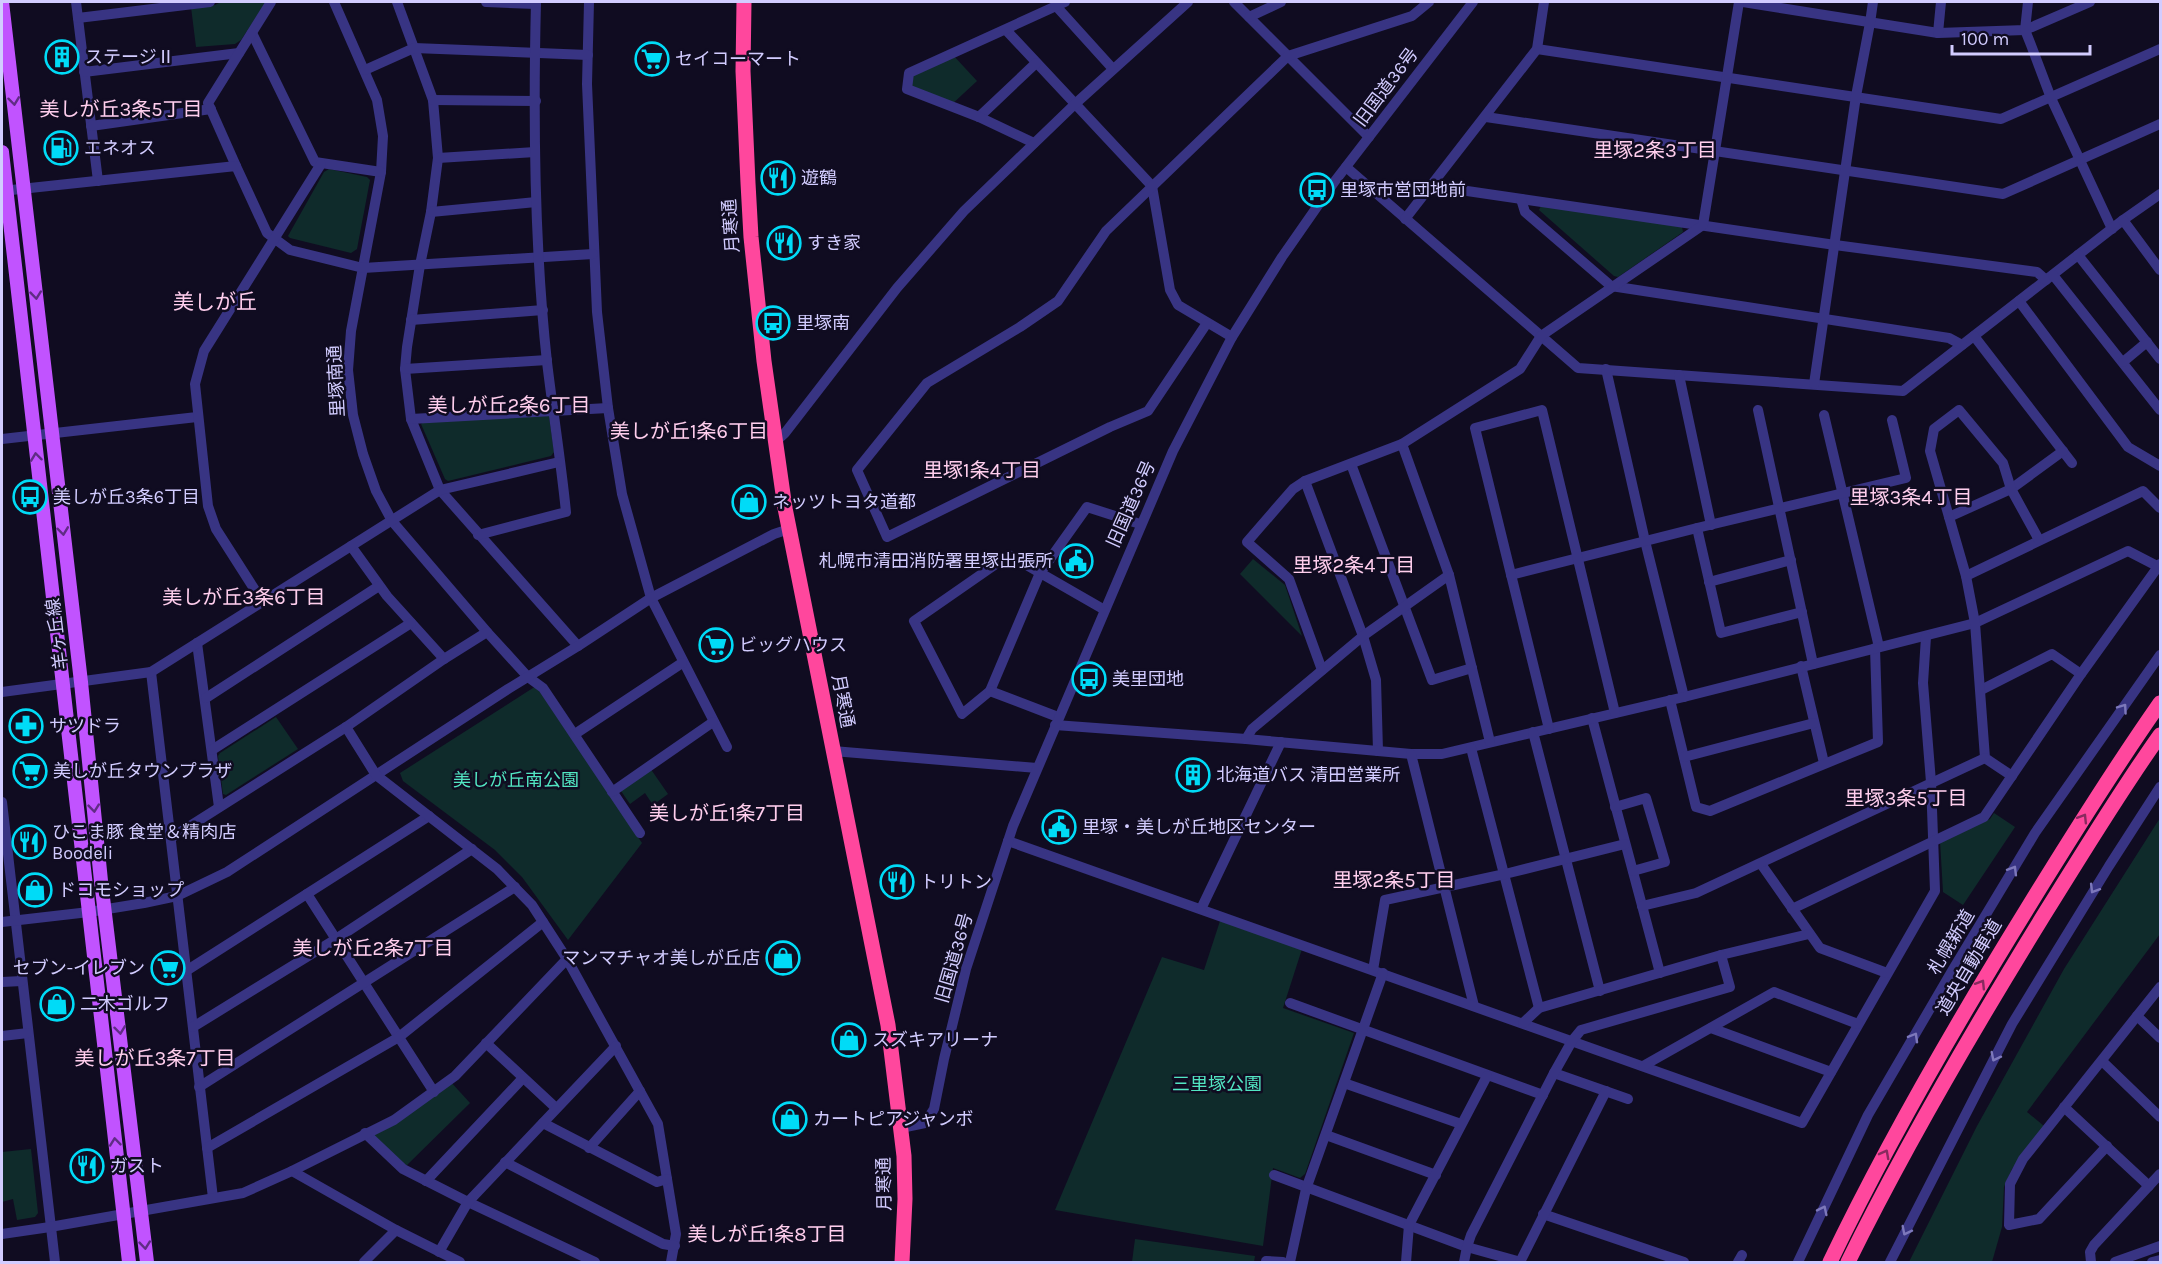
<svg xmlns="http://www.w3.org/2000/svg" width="2162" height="1264" font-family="Karla,'Noto Sans JP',sans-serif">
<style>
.green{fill:#0f2b2b}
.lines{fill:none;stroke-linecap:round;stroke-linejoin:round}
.minor{stroke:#383483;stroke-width:10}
.major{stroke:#c153ff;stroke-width:14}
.highway{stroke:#ff479d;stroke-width:15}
.oneway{stroke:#602c85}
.oneway2{stroke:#7d78bb}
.oneway3{stroke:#882a5f}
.labels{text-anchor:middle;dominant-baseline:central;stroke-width:5;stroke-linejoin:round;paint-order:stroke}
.poi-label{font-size:18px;fill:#d2ccff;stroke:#100c21;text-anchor:start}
.street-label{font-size:18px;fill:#d2ccff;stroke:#100c21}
.park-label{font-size:18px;fill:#52e5c2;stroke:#100c21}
.neighbourhood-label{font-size:20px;fill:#ffceed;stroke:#100c21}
.quarter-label{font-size:21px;fill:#ffceed;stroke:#100c21}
</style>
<rect width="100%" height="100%" fill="#100c21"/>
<g class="green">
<path d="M221,2H266L241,40L235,44L196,47L191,7L215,5Z"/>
<path d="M952,54L977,81L950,106L907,89L909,73Z"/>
<path d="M329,169L367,177L370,180L357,249L351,253L290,238L288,236L324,172Z"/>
<path d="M1542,204L1682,227L1683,232L1618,277L1614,276L1539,210Z"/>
<path d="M549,416L554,452L551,456L448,481L445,479L421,424L424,422Z"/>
<path d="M1253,559L1285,585L1302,636L1240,574Z"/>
<path d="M536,686L642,843L568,940L522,877L495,850L403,781L400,773Z"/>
<path d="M276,717L298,749L226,795L223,794L218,756L220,753Z"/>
<path d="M650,768L668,794L653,805L645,793L630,804L621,791Z"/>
<path d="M1994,813L2015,827L1963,905L1943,892L1940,841L1990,819Z"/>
<path d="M2160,818V934L2027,1112L2044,1126L2012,1169L2004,1187L2002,1227L1992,1262H1909L1977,1126L2064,969Z"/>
<path d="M1220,921L1302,949L1283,1008L1354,1033L1305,1174L1300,1178L1273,1168L1263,1246L1055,1210L1162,957L1204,970Z"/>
<path d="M449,1080L470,1103L403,1169L365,1133Z"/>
<path d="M31,1149L38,1213L35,1217L17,1220L13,1199L2,1202V1152Z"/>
<path d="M1135,1239L1255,1256L1254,1262H1132Z"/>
</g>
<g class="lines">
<g class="minor">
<path d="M76,2L98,181"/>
<path d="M334,2L377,100L383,136L381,172L351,331L348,370L353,415L363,454L376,491L392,521L487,632L528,677L543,688L640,833"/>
<path d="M397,2L433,100L438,158L431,212L420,265L407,347L405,369L411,419L440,490L578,646"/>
<path d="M486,2L536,4"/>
<path d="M589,2L587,84L597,312L608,408L622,494L651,598L727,747"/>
<path d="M1234,2L1369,137"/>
<path d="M1743,2L1938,33L2025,30L2090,2"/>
<path d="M2028,2L2025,30L2031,45L2051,98L2112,229"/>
<path d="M1056,6L1113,69"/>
<path d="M1249,17L1281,2"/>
<path d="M78,18L210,2"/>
<path d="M1006,30L1152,186L1170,290L1178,305L1232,337"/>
<path d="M252,33L315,162L381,172"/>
<path d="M1938,33L1941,2"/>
<path d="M1537,49L2001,119L2160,49"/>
<path d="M365,70L414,48L588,55"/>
<path d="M84,72L239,53"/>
<path d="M433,100L536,101"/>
<path d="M979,117L1036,63"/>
<path d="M1486,117L2003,194L2160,124"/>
<path d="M91,126L211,109"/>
<path d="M1034,143L979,117L907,89L909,73L1065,2"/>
<path d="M438,158L535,152"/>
<path d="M236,166L208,103L271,2"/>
<path d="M1346,167L1578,368L1903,391L2123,220L2160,194"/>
<path d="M1433,186L1835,245L2037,272L2046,280"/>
<path d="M2,191L236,166L267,233L290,250L363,268L593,254"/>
<path d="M1521,199L1525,212L1611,286L1949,338L1962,345"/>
<path d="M431,212L536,202"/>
<path d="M1405,219L1537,49L1544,2"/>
<path d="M2123,220L2160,270"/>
<path d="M2078,255L2160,359"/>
<path d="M2053,275L2160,410"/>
<path d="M2019,301L2128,447L2160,466"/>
<path d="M411,320L543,310"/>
<path d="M1207,323L1148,411L1110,427L887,537L857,470L927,383L1020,327L1058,301L1106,231L1288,56L1412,16L1429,2"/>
<path d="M1974,336L2072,463"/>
<path d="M2123,362L2147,342"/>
<path d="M405,369L547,360"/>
<path d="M1606,369L1645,541L1684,697"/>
<path d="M1679,375L1711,525"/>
<path d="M1814,384L1856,96L1870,23L1873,2"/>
<path d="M1758,410L1813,664"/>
<path d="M1824,415L1879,647"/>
<path d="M411,419L608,408"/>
<path d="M2,439L197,417"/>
<path d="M775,442L785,433L897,288L964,211L1075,104L1188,2"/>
<path d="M1402,444L1449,575"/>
<path d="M1351,464L1432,680L1472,668"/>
<path d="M1305,481L1363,636L1376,680L1378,751"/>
<path d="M1949,517L2011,489L2063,451"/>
<path d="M1697,528L1721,633L1802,612"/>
<path d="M478,535L566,512C561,462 553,412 547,362C534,243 533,121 536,2"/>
<path d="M351,546L387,596L444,659"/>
<path d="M1511,575L1697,528L1906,478L1892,420"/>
<path d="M1966,576L2143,491L2160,508"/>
<path d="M1709,582L1791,560"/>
<path d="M262,601L216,529L208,506L195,384L204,351L321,164"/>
<path d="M1103,609L1009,555L914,621L962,714L990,691L1040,573L1087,507L1140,524"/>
<path d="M197,643L219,807"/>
<path d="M1801,666L1824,763"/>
<path d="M1322,670L1289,579L1247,542L1293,489L1305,481L1402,444L1520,369L1541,336L1703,225L1739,2"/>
<path d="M151,672L213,1198"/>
<path d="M1981,690L2052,654L2081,674"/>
<path d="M990,691L1058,717"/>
<path d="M2,692L151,672L440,490L559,462"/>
<path d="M206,698L379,586"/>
<path d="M1670,700L1696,807L1710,811L1878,742L1875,648"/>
<path d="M1592,718L1660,973"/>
<path d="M1055,725L1246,739L1411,754H1442L1684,697L1975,623L2128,551L2159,567"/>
<path d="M1549,729L1475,428L1542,410L1615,713"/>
<path d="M1533,732L1600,991"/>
<path d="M575,734L682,663"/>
<path d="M1246,739L1252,729L1363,636L1449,575L1490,742"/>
<path d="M1471,748L1539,1008"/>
<path d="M212,750L411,623"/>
<path d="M833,751L1037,768"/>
<path d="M1411,754L1474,1006"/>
<path d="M1684,757L1814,723"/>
<path d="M2012,776L1985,758L1975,623L1966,576L1930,451L1934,429L1959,410L2003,463L2011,489L2039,540"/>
<path d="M612,792L713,722"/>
<path d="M2,802L55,1262"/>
<path d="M1615,807L1646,798L1665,862L1633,871"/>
<path d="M171,838L346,727L444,659L487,632"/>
<path d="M1008,841L1802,1123L1935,891L1931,782L1923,683L1926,637"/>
<path d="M1761,864L1820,948L1887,973"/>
<path d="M307,894L434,1092"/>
<path d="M1642,906L1696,893L1985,758"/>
<path d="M1201,909L1281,742"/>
<path d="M1792,909L1984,817L2081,674L2160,564"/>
<path d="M2,922L89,912L144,903L177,896L227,872L508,689L578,646L651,598L774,534L789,529"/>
<path d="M567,959L658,1124L676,1234L671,1262"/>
<path d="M1373,970L1385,900L1505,874L1625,844"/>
<path d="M186,971L429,816"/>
<path d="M2,982L22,981"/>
<path d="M1290,1003L1543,1095"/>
<path d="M2137,1016L2160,1038"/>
<path d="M1523,1023L1539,1008L1721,955L1809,934"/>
<path d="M193,1027L336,939L472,849"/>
<path d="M1711,1028L1831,1072"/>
<path d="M2,1036L28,1033"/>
<path d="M486,1043L556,1108"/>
<path d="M2102,1061L2160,1117"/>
<path d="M1643,1066L1774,992L1858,1024"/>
<path d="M1554,1073L1628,1099"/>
<path d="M1344,1083L1461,1124"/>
<path d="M199,1087L515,887"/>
<path d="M2064,1107L2149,1186"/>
<path d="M543,1123L657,1182L667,1179"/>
<path d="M901,1128L925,1123L934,1109L944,1059L966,969L1013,826L1173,451L1232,337L1282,257L1335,181L1473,2"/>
<path d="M365,1133L403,1169L468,1202L595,1262"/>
<path d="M1326,1135L1436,1175"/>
<path d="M2107,1146L2039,1219L2009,1225L2010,1184L2023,1159L2160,987"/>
<path d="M207,1148L399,1037L543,922"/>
<path d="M589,1148L640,1091"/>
<path d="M505,1162L663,1244L675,1246"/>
<path d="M292,1171L396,1230"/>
<path d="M1274,1175L1467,1247L1521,1262"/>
<path d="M426,1181L523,1078"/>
<path d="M1543,1214L1684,1262"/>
<path d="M2,1234L50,1227L243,1193L292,1171L394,1120L455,1076L567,959L532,905L497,869L376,775L346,727"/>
<path d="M439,1252L468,1202L616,1046"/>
<path d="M1266,1261L1283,1262"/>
<path d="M364,1262L396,1230L460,1262"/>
<path d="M1290,1262L1306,1189L1383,973"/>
<path d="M1406,1262L1409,1225L1487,1076"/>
<path d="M1464,1262L1467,1247L1471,1235L1554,1073L1572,1041L1581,1030L1730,987L1721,955"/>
<path d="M1520,1262L1606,1091"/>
<path d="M1738,1262L1742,1255"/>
<path d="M1798,1262L1868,1115L1952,971L2035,833L2160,655"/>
<path d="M1890,1262L2012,1024L2109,866L2160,787"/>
<path d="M2091,1262L2090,1252L2094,1245L2160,1174"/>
<path d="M2115,1262L2160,1246"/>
<path d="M2152,1262L2160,1260"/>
</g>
<g class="major">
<path d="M2,2L81,682L101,881L147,1262"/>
<path d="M2,152L129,1262"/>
</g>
<g class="highway">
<path d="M744,2L743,71L748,183L751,237L764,361L785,508L888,1025L904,1156L905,1199L902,1262"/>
<path d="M1830,1262C1888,1141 1956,1024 2027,909C2070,839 2113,770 2160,703"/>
<path d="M1848,1262C1906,1144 1973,1030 2042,918C2081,856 2118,794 2160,735"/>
</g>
</g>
<defs><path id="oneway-chevron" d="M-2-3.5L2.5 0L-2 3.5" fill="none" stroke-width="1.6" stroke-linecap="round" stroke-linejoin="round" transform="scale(1.5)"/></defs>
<g class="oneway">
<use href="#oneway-chevron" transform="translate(14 101) rotate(83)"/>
<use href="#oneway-chevron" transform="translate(36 295) rotate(84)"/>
<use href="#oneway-chevron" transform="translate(36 457) rotate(-97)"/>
<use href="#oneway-chevron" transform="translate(63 531) rotate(83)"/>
<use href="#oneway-chevron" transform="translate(94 808) rotate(84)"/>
<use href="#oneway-chevron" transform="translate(120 1030) rotate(83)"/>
<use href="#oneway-chevron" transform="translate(115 1142) rotate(-96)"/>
<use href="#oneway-chevron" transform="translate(145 1245) rotate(84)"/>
</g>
<g class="oneway2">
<use href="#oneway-chevron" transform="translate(2123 708) rotate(-55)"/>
<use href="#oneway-chevron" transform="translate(2013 870) rotate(-59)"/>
<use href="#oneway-chevron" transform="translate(2094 889) rotate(121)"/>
<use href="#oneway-chevron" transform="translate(1914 1037) rotate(-60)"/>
<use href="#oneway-chevron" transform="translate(1995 1057) rotate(117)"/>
<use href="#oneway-chevron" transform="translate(1823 1210) rotate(-64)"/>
<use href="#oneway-chevron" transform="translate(1906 1231) rotate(117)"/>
</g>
<g class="oneway3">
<use href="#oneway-chevron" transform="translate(2083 818) rotate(-58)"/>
<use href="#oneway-chevron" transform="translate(1981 984) rotate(-58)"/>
<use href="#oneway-chevron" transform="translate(1885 1154) rotate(-62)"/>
</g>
<defs>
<g id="building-ring" transform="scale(1.725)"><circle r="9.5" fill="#100c21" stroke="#00dbf7" stroke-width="1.5"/><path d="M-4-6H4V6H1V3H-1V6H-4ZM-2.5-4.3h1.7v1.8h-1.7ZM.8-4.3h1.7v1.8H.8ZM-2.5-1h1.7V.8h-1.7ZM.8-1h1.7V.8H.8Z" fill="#00dbf7"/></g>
<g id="supermarket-ring" transform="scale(1.725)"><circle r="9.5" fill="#100c21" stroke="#00dbf7" stroke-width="1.5"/><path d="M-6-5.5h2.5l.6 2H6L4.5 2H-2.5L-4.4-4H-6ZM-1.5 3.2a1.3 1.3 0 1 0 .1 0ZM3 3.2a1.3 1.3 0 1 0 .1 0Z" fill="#00dbf7"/></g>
<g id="fuel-ring" transform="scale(1.725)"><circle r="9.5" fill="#100c21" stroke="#00dbf7" stroke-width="1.5"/><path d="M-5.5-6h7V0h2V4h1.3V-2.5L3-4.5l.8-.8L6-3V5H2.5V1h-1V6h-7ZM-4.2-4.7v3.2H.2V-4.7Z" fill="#00dbf7"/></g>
<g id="restaurant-ring" transform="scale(1.725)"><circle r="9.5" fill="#100c21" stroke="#00dbf7" stroke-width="1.5"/><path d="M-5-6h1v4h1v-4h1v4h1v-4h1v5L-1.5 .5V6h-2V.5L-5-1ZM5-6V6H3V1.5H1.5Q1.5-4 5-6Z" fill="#00dbf7"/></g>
<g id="bus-ring" transform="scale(1.725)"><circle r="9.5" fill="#100c21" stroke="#00dbf7" stroke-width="1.5"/><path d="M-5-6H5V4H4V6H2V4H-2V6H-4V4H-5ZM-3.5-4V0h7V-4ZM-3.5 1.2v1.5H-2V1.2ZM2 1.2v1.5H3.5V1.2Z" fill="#00dbf7"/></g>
<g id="shop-ring" transform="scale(1.725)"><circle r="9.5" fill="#100c21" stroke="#00dbf7" stroke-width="1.5"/><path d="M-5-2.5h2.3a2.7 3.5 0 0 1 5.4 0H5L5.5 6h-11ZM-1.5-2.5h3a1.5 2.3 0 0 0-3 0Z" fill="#00dbf7"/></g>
<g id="civic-ring" transform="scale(1.725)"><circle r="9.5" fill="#100c21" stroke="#00dbf7" stroke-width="1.5"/><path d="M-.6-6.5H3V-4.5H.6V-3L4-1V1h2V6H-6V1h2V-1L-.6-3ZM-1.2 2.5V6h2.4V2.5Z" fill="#00dbf7"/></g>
<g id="pharmacy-ring" transform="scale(1.725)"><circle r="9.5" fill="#100c21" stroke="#00dbf7" stroke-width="1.5"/><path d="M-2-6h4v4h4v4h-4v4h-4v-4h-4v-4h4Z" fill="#00dbf7"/></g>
</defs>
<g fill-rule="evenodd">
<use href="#building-ring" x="62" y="57"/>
<use href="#supermarket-ring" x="652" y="59"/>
<use href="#fuel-ring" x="61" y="148"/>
<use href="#restaurant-ring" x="778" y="178"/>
<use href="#bus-ring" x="1317" y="190"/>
<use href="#restaurant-ring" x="784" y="243"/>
<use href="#bus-ring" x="773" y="323"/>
<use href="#bus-ring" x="30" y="497"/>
<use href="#shop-ring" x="749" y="502"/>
<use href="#civic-ring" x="1076" y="561"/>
<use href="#supermarket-ring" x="716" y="645"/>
<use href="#bus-ring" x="1089" y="679"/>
<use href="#pharmacy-ring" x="26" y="726"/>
<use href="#supermarket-ring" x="30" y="771"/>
<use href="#building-ring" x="1193" y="775"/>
<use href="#civic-ring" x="1059" y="827"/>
<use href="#restaurant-ring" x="29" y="842"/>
<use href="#restaurant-ring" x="897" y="882"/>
<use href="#shop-ring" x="35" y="890"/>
<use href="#shop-ring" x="783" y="958"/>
<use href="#supermarket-ring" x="168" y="968"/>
<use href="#shop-ring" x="57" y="1004"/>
<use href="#shop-ring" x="849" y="1040"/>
<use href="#shop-ring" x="790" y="1119"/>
<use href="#restaurant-ring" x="87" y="1166"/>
</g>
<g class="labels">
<g class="poi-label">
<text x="85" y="57">ステージⅡ</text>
<text x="675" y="59">セイコーマート</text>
<text x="84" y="148">エネオス</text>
<text x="801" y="178">遊鶴</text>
<text x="1340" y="190">里塚市営団地前</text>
<text x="807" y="243">すき家</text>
<text x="796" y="323">里塚南</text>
<text x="53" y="497">美しが丘3条6丁目</text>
<text x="772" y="502">ネッツトヨタ道都</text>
<text x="1053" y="561" text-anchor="end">札幌市清田消防署里塚出張所</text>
<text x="739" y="645">ビッグハウス</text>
<text x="1112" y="679">美里団地</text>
<text x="49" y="726">サツドラ</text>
<text x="53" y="771">美しが丘タウンプラザ</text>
<text x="1216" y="775">北海道バス 清田営業所</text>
<text x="1082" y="827">里塚・美しが丘地区センター</text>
<text x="52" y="832">ひこま豚 食堂＆精肉店<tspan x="52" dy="21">Boodeli</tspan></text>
<text x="920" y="882">トリトン</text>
<text x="58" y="890">ドコモショップ</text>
<text x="760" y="958" text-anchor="end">マンマチャオ美しが丘店</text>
<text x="145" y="968" text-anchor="end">セブン-イレブン</text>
<text x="80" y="1004">二木ゴルフ</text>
<text x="872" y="1040">スズキアリーナ</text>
<text x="813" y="1119">カートピアジャンボ</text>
<text x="110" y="1166">ガスト</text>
</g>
<g class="street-label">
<text transform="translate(1386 87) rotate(-53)">旧国道36号</text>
<text transform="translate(731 226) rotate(-94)">月寒通</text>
<text transform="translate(336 381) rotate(-93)">里塚南通</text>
<text transform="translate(1131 504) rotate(-66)">旧国道36号</text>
<text transform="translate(57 634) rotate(-97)">羊ヶ丘線</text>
<text transform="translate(843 701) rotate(79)">月寒通</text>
<text transform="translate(1951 942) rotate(-59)">札幌新道</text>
<text transform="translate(954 958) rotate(-74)">旧国道36号</text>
<text transform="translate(1969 967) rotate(-59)">道央自動車道</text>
<text transform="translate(884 1184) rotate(-91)">月寒通</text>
</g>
<g class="park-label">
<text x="516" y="780">美しが丘南公園</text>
<text x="1217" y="1084">三里塚公園</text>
</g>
<g class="neighbourhood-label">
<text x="121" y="109">美しが丘3条5丁目</text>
<text x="1655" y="150">里塚2条3丁目</text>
<text x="509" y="405">美しが丘2条6丁目</text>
<text x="689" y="431">美しが丘1条6丁目</text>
<text x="982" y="470">里塚1条4丁目</text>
<text x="1911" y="497">里塚3条4丁目</text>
<text x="1354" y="565">里塚2条4丁目</text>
<text x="244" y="597">美しが丘3条6丁目</text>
<text x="1906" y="798">里塚3条5丁目</text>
<text x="727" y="813">美しが丘1条7丁目</text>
<text x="1394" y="880">里塚2条5丁目</text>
<text x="373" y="948">美しが丘2条7丁目</text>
<text x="155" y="1058">美しが丘3条7丁目</text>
<text x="767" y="1234">美しが丘1条8丁目</text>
</g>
<g class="quarter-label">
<text x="215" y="302">美しが丘</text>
</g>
</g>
<rect width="2162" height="1264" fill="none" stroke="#d2ccff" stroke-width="6"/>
<path d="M1952 45v9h138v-9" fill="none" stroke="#d2ccff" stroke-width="3"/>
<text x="1961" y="45" font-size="18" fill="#d2ccff" stroke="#100c21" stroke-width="4.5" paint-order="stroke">100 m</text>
</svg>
